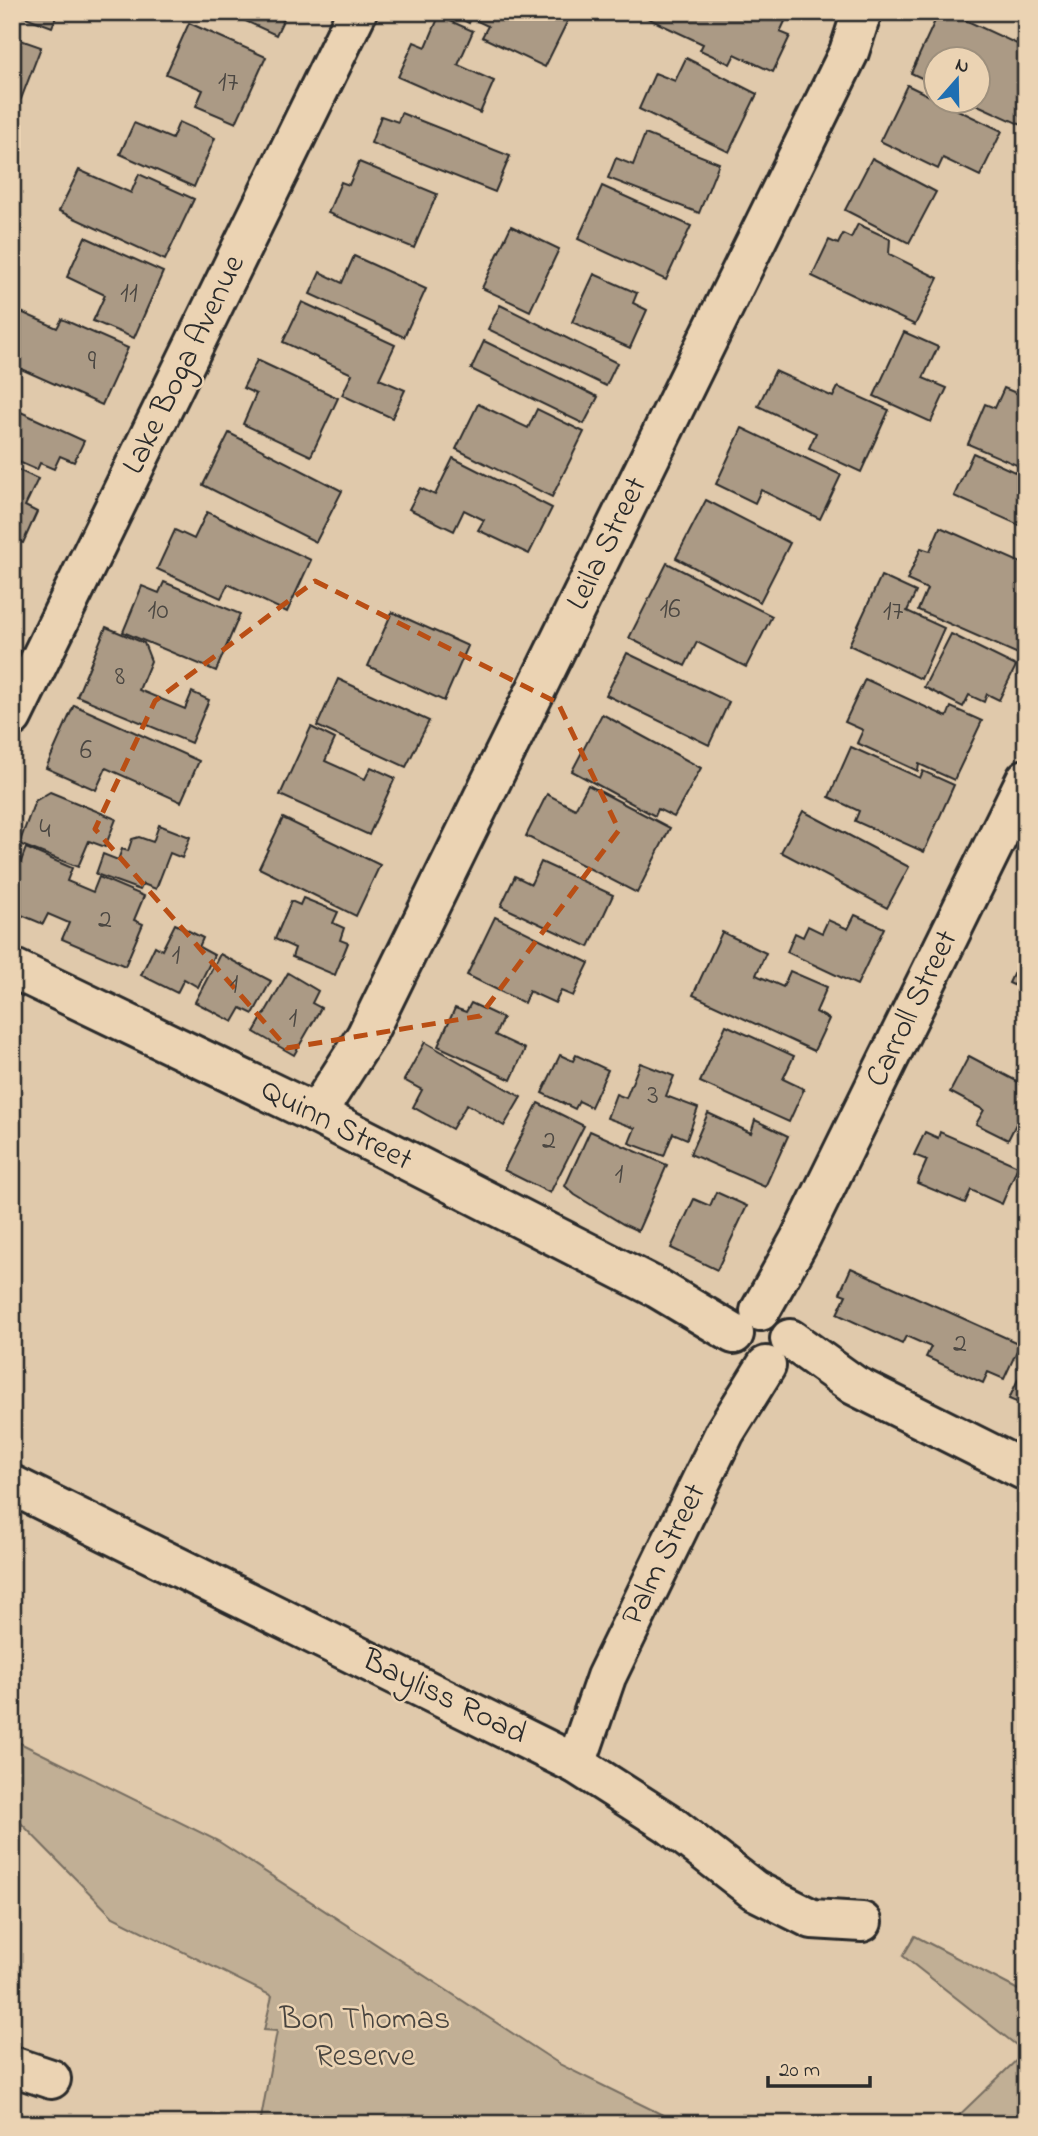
<svg xmlns="http://www.w3.org/2000/svg" width="1038" height="2136" font-family="'Indie Flower',sans-serif">
<style>
.green{fill:#c1af95;stroke:#766d60;stroke-width:2}
.building{fill:#ab9a85;stroke:#2b2b2b;stroke-width:2}
.lines{fill:none;stroke-linecap:round;stroke-linejoin:round}
.street-casing{stroke:#2b2b2b;stroke-width:44}
.path{stroke:#2b2b2b;stroke-width:4.5;stroke-dasharray:5 5;stroke-linecap:butt}
.street{stroke:#ebd3b3;stroke-width:38}
.marked{fill:none;stroke:#b94e14;stroke-width:5;stroke-dasharray:14 9;stroke-linejoin:round}
.labels{text-anchor:middle;dominant-baseline:central;stroke-width:5;stroke-linejoin:round;paint-order:stroke}
.number-label{font-size:28px;fill:#4b4742}
.street-label{font-size:32px;fill:#2b2b2b;stroke:#ebd3b3}
.park-label{font-size:32px;fill:#494540;stroke:#ebd3b3}
</style>
<rect width="100%" height="100%" fill="#e0c9ab"/>
<filter id="ink" filterUnits="userSpaceOnUse"><feTurbulence type="fractalNoise" baseFrequency=".0143" numOctaves="2"/><feDisplacementMap in="SourceGraphic" scale="14" xChannelSelector="R" yChannelSelector="G"/><feConvolveMatrix kernelMatrix="1 2 1 2 8 2 1 2 1" color-interpolation-filters="sRGB"/></filter>
<g filter="url(#ink)">
<g class="green">
<path d="M12,1739L218,1841L561,2065L681,2124H260L277,2031L264,2030L272,1996L113,1917L12,1814Z"/>
<path d="M915,1936L1026,1994V2124H950L1025,2052L903,1956Z"/>
</g>
<g class="building">
<path d="M12,12H58L52,27Z"/>
<path d="M226,12H287L276,35Z"/>
<path d="M447,12H572L545,67L482,37L488,26L471,18L469,23Z"/>
<path d="M647,12H781L788,15L780,32L790,36L773,72L735,54L730,64L700,50L703,44L645,17Z"/>
<path d="M939,12H948L1026,48V127L971,102H978V60H936V85L911,73Z"/>
<path d="M439,16L473,31L458,65L494,81L480,113L398,77L414,42L426,47Z"/>
<path d="M189,23L266,57L236,123L196,106L203,90L166,74Z"/>
<path d="M12,37L41,47L21,99L12,96Z"/>
<path d="M686,58L757,94L729,152L639,109L655,73L675,81Z"/>
<path d="M907,85L936,99V102H941L1002,131L980,176L943,158L938,169L880,141Z"/>
<path d="M401,113L510,156L495,192L371,143L381,116L398,122Z"/>
<path d="M179,122L215,138L194,187L120,154L134,123L172,139Z"/>
<path d="M645,134L719,163L699,213L608,178L616,158L633,165Z"/>
<path d="M872,158L936,192L909,243L845,210Z"/>
<path d="M359,162L437,194L414,248L328,213L341,182L349,185Z"/>
<path d="M79,170L131,193L139,174L194,199L165,260L59,211Z"/>
<path d="M602,186L691,226L666,280L578,239Z"/>
<path d="M858,224L890,239L889,254L938,278L915,325L812,276L829,240L838,244L843,234L851,238Z"/>
<path d="M511,226L559,249L530,311L482,288Z"/>
<path d="M85,237L163,272L134,338L93,321L105,295L67,277Z"/>
<path d="M354,256L426,289L404,337L310,294L320,272L342,283Z"/>
<path d="M594,274L637,293L633,303L647,310L630,348L572,322Z"/>
<path d="M302,302L395,345L379,379L405,390L392,418L342,395L352,374L283,342Z"/>
<path d="M500,305L617,363L606,386L488,329Z"/>
<path d="M12,308L57,328L62,319L128,348L102,405L12,365Z"/>
<path d="M904,332L938,347L923,378L947,388L931,422L874,396Z"/>
<path d="M484,341L598,397L584,424L471,369Z"/>
<path d="M257,360L338,398L311,456L243,424L256,394L243,388Z"/>
<path d="M775,371L833,397L838,387L889,410L861,472L809,448L816,433L758,406Z"/>
<path d="M1004,388L1026,397V469L968,444L985,404L995,408Z"/>
<path d="M478,404L528,428L537,409L584,432L552,497L456,449Z"/>
<path d="M12,408L84,441L74,462L60,456L54,469L40,463L37,470L12,459Z"/>
<path d="M742,428L841,475L820,519L761,490L755,503L716,484Z"/>
<path d="M229,433L342,491L316,542L203,485Z"/>
<path d="M973,453L1026,477V528L954,496Z"/>
<path d="M453,458L552,508L529,554L478,530L484,520L464,510L454,531L409,509L420,488L435,495Z"/>
<path d="M12,467L38,479L25,506L37,512L23,543L12,539Z"/>
<path d="M706,500L790,543L760,602L676,558Z"/>
<path d="M207,512L311,560L287,612L228,584L221,598L157,569L175,530L194,539Z"/>
<path d="M940,527L1026,565V636L1018,654L918,610L927,589L907,580L921,548L930,551Z"/>
<path d="M667,563L772,616L746,667L697,642L685,666L629,638Z"/>
<path d="M881,576L916,592L907,611L944,628L921,679L849,645Z"/>
<path d="M164,582L240,614L216,671L123,632L142,586L159,593Z"/>
<path d="M392,612L468,646L444,701L368,666Z"/>
<path d="M106,627L144,643L151,661L139,690L185,709L192,692L209,700L191,743L77,696Z"/>
<path d="M951,634L1016,666L999,700L987,694L984,702L969,695L963,707L924,687Z"/>
<path d="M627,653L729,702L709,745L606,695Z"/>
<path d="M338,679L429,721L406,767L317,726Z"/>
<path d="M865,679L947,717L951,707L982,721L954,780L919,764L918,771L857,743L863,730L845,722Z"/>
<path d="M74,705L199,761L181,802L106,768L96,790L46,768Z"/>
<path d="M602,714L701,768L674,817L658,809L655,816L572,771Z"/>
<path d="M311,727L335,739L325,761L365,779L371,767L395,778L369,835L280,795Z"/>
<path d="M851,747L920,778L923,771L954,785L924,852L855,821L859,811L829,797Z"/>
<path d="M588,785L670,828L637,893L526,836L547,794L575,809Z"/>
<path d="M50,792L116,819L105,847L89,841L78,867L19,844L35,801Z"/>
<path d="M803,811L909,867L887,908L781,852Z"/>
<path d="M283,818L380,865L356,916L259,868Z"/>
<path d="M159,825L190,837L182,858L170,853L156,889L143,884L140,890L96,874L103,854L118,860L122,849L128,851L132,839L139,837L153,842Z"/>
<path d="M26,848L72,868L67,881L93,892L99,877L144,896L134,920L143,924L125,966L62,939L69,923L48,914L43,924L12,911V861L20,864Z"/>
<path d="M541,862L613,895L589,947L501,906L515,876L531,884Z"/>
<path d="M303,898L338,912L333,923L344,928L340,940L348,943L335,975L292,957L295,948L275,939L291,901L300,905Z"/>
<path d="M855,915L884,928L857,985L787,952L795,933L803,937L808,926L822,933L828,920L848,929Z"/>
<path d="M495,917L589,963L573,996L561,991L555,1003L529,991L524,1003L467,975Z"/>
<path d="M175,924L203,938L199,947L214,955L198,987L184,979L177,993L141,975L155,946L162,950Z"/>
<path d="M722,932L766,953L756,975L783,987L790,971L827,987L816,1012L829,1019L814,1051L693,995Z"/>
<path d="M1026,946V991L1009,983Z"/>
<path d="M220,954L271,981L253,1014L241,1008L233,1022L195,1002Z"/>
<path d="M288,973L318,991L312,1003L321,1008L294,1055L254,1032Z"/>
<path d="M471,1003L503,1018L495,1035L525,1049L511,1080L438,1046L455,1008L466,1012Z"/>
<path d="M726,1025L794,1056L783,1079L804,1089L789,1122L700,1082Z"/>
<path d="M425,1042L521,1097L504,1126L467,1104L452,1129L413,1107L422,1090L404,1080Z"/>
<path d="M560,1055L573,1061L576,1055L608,1070L591,1107L579,1101L575,1109L542,1093Z"/>
<path d="M969,1056L1026,1086V1127L1017,1122L1008,1140L976,1124L984,1110L950,1092Z"/>
<path d="M640,1063L674,1076L666,1096L698,1108L687,1139L673,1133L664,1156L629,1143L635,1128L607,1118L616,1094L626,1098Z"/>
<path d="M538,1103L584,1126L550,1193L504,1170Z"/>
<path d="M708,1113L751,1133L755,1120L788,1136L765,1187L690,1154Z"/>
<path d="M590,1131L667,1165L638,1231L623,1224L575,1195L565,1186Z"/>
<path d="M925,1132L938,1138L940,1132L1018,1166L1002,1204L971,1190L965,1203L917,1183L927,1160L914,1155Z"/>
<path d="M716,1192L747,1206L717,1270L671,1248L694,1199L710,1206Z"/>
<path d="M851,1268L1020,1344L1004,1379L988,1372L983,1383L926,1357L931,1347L906,1336L902,1344L837,1314L846,1295L840,1293Z"/>
<path d="M1026,1362V1406L1009,1399Z"/>
</g>
<g class="lines">
<g class="street-casing">
<g id="street">
<path d="M12,717L357,12"/>
<path d="M12,968L316,1114L657,1288L734,1334"/>
<path d="M316,1114L366,1036L849,52L862,12"/>
<path d="M760,1311L800,1239L1026,779"/>
<path d="M790,1339L854,1385L1026,1471"/>
<path d="M12,1485L576,1764L668,1823L754,1890L812,1919L862,1922"/>
<path d="M576,1764L606,1677L725,1432L766,1366"/>
<path d="M12,2066L51,2079"/>
</g>
</g>
<path class="path" d="M99,2119L105,2124"/>
<use href="#street" class="street"/>
</g>
</g>
<path class="marked" d="M315,581L558,703L619,830L480,1016L287,1048L95,829L155,701Z"/>
<g class="labels">
<g class="number-label">
<text x="228" y="83">17</text>
<text x="129" y="294">11</text>
<text x="92" y="362">9</text>
<text x="670" y="610">16</text>
<text x="158" y="611">10</text>
<text x="893" y="612">17</text>
<text x="120" y="677">8</text>
<text x="86" y="751">6</text>
<text x="45" y="830">4</text>
<text x="105" y="920">2</text>
<text x="176" y="956">1</text>
<text x="234" y="985">1</text>
<text x="293" y="1019">1</text>
<text x="653" y="1096">3</text>
<text x="549" y="1141">2</text>
<text x="619" y="1175">1</text>
<text x="960" y="1344">2</text>
</g>
<g class="street-label">
<text transform="translate(185 365) rotate(-64)">Lake Boga Avenue</text>
<text transform="translate(608 544) rotate(-64)">Leila Street</text>
<text transform="translate(913 1009) rotate(-64)">Carroll Street</text>
<text transform="translate(336 1126) rotate(27)">Quinn Street</text>
<text transform="translate(665 1555) rotate(-64)">Palm Street</text>
<text transform="translate(444 1698) rotate(26)">Bayliss Road</text>
</g>
<g class="park-label">
<text x="365" y="2020">Bon Thomas<tspan x="365" dy="37">Reserve</tspan></text>
</g>
</g>
<rect width="1038" height="2136" fill="none" stroke="#ebd3b3" stroke-width="42"/>
<rect x="21" y="21" width="996" height="2094" fill="none" stroke="#2b2b2b" stroke-width="2.5" filter="url(#ink)"/>
<g transform="translate(957 80) rotate(20)"><circle r="33" fill="#ebd3b3" stroke="#9e907d" stroke-width="2"/>
<path d="M0-5L12 26L0 18L-12 26Z" fill="#1f6fb2"/>
<text y="-10" font-size="19" font-weight="bold" text-anchor="middle" fill="#2b2b2b">N</text>
</g>
<path d="M768 2076v10h102v-10" fill="none" stroke="#2b2b2b" stroke-width="3.5"/>
<text x="779" y="2076" font-size="21" fill="#2b2b2b" stroke="#ebd3b3" stroke-width="5" paint-order="stroke">20 m</text>
</svg>
